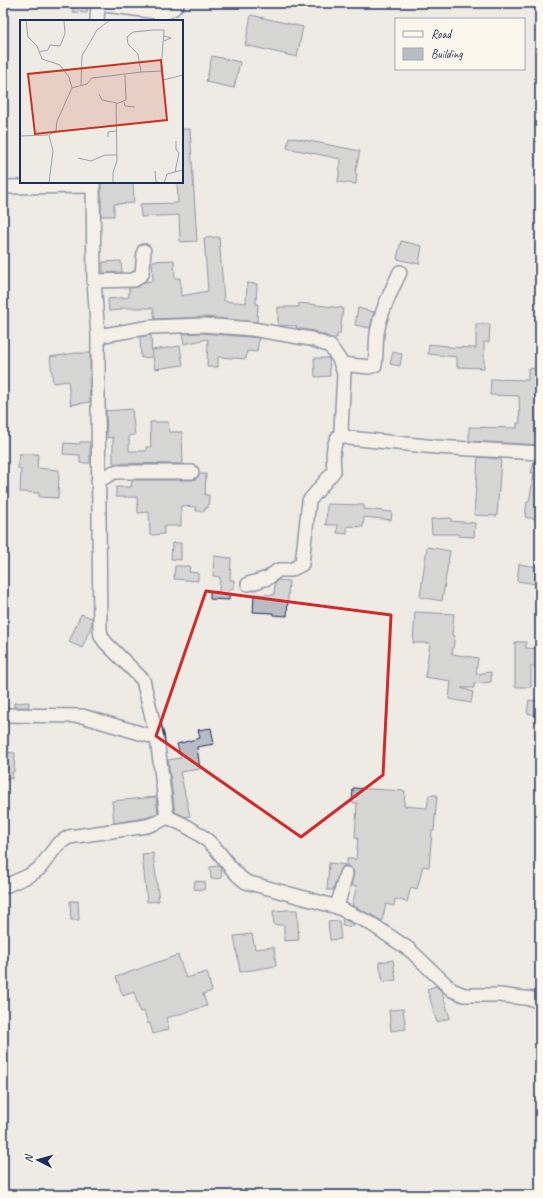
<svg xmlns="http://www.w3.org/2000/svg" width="543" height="1198" font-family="Caveat,sans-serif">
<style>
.building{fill:#b9bcc3;stroke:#1b2f5e}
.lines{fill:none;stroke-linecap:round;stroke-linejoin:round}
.minor-casing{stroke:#1b2f5e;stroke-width:16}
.minor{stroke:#fbf7ec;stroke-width:13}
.marked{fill:none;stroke:#d62828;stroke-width:3;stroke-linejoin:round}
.inset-road{fill:none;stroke:#9aa0ae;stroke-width:1}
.view{fill:#c8321e;fill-opacity:0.15;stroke:#c8321e;stroke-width:2}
.inset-edge{fill:none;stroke:#1b2f5e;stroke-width:2}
</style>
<rect width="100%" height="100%" fill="#eeebe4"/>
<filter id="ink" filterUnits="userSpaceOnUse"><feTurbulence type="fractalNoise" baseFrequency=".025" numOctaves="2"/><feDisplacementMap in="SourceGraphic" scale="8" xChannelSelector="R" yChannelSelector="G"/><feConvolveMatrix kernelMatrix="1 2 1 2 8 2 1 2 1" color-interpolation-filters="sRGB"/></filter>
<g filter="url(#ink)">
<g class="building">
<path d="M73,3H88L87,13L73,12Z"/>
<path d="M251,15L303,27L297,57L245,45Z"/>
<path d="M212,56L240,62L234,88L206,82Z"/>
<path d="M182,129H190L197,241L180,242L179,215L141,217L140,204L178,203L177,182H182Z"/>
<path d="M289,137L360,151L355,173L357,174L356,184L338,182L341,159L287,148Z"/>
<path d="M101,182H133L134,203L114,204V216H101Z"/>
<path d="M219,237L224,301L246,303L247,283L257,284L256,304H258L257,322L204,317L155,319L153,308H121V310L109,311L108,299L129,297V288L138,287L145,282L153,281L152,261L174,260L175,278H180L181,296L208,291L204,238Z"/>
<path d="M401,241L422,246L419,264L397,259Z"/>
<path d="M121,261L122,272L103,273V262Z"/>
<path d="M299,303L343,308L340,334H337V338H331L314,331L296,328L297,326L278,325V307H299Z"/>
<path d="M358,308L374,312L370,328L355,325Z"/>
<path d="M476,324H490L489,342H484V368L457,367V357L428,354L429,344L448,346V347L476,348Z"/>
<path d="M203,333L259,338L257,352L247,351L246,359L218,357V367H207L208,339L184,344L182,334Z"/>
<path d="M151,335L152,357L141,358L140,337Z"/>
<path d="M180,346L183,365L155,369L152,350Z"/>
<path d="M393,352L402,354L400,366L390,364Z"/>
<path d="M76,353H90V378H89L90,402L71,405L68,381L53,383L50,357Z"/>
<path d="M314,358H329L330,376L315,377Z"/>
<path d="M528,368L538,369L537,398L540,397V445L469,441V427L517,428V423H520L519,396L490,395L491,379L528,380Z"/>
<path d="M132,409L135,435L129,436V451H146V447H151L150,422H168L169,432H182L183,464L113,463V437L107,438L106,411Z"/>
<path d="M80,442H90V463H80V455L63,454L64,443L80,444Z"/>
<path d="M19,454H38L37,468L59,470L58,498L39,497V493L20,492L21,469H18Z"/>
<path d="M478,457L501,459L497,516L474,515Z"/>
<path d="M534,461H540V520L525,517L527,502H529L534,473H531Z"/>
<path d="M200,474H206L205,495H209L208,508H205V511H196V507L181,506V526H164V534L150,535L149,512L138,513L137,497H116V487H131L132,480H192L196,479Z"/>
<path d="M327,504L364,505V509L392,512L391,520L364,517L363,527L347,526V534L337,533L338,525H326Z"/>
<path d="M451,518V521L475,523L474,537L458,536L459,534H432L431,519Z"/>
<path d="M172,543H181V560L171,559Z"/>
<path d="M427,547L450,551L442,601L420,597Z"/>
<path d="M214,556L231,558L230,580H234V589H230L229,600L210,599V591L219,592L220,577L213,576Z"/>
<path d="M519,564L538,567L536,584L517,581Z"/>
<path d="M175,566H190L189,572L198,573V581L174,579Z"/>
<path d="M278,580L289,581L287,616L273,615V613L253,612L254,594L274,595L275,583Z"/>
<path d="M415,612L454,614L452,635L455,636L452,654L478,658L476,674L491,672V682L474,684V688H461L473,692L471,703L449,699L451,681L425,677L430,643H413Z"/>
<path d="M81,614L92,618V624L82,648L69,642Z"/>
<path d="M515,642H526V648L540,649V667L531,666V687H515Z"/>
<path d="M529,700L538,701L536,715L527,713Z"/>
<path d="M29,702V707H14V703Z"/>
<path d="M211,728L214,744L197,747L200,769L180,772L190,816L186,817L175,812L168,760L181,758L177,744L200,738L198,730Z"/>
<path d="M3,752L15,753L14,772H12V779L3,778Z"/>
<path d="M353,788L405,791L404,806L427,808L429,795H437L434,831H432L429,867L423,866L417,889L411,887L407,902L395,899L394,906L386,904L382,921L352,905L357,886H351L354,872L352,869L348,866H344L340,869L333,890H327L329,863L347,865V859H356L358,838H355L357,803H352Z"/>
<path d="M156,797L158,813L145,818L114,823L112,801Z"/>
<path d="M153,853L159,901L147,902L142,854Z"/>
<path d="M219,866L221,868L222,878L211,879L210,867Z"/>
<path d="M195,881L205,882L204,890L194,889Z"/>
<path d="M70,901H78L79,920H71Z"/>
<path d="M287,910H297L299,940L284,941V925H274L273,911Z"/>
<path d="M343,919L354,924L353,927L342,925Z"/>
<path d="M339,921L341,939L330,940L328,922Z"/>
<path d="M252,934L255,949L274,947L276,966L240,972L234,936Z"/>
<path d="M178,955L186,978L207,972L212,991L203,994L207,1006L166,1018L169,1029L153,1034L150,1023L148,1024L144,1011L140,1012L134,992L123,996L116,977Z"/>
<path d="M393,960L396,980L383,982L379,962Z"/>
<path d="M436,986L442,992L450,1018L437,1022L427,989Z"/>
<path d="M403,1009L406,1029L391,1031L389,1010Z"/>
</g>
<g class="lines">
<g class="minor-casing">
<g id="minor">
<path d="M97,21L98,4L165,13L174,8L178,3"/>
<path d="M3,187L93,186"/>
<path d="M94,281L134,280L142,274L144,251"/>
<path d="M98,336L151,327L203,325L252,329L311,339L330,346L339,359L344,373L341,429L343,435L349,438L436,447L540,453"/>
<path d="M341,364L369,367L375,365C377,353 375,340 378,328C382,308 392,290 400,272"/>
<path d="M98,481L114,472H192"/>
<path d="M248,584L268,578L278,570H291L302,564L309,501L334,471C333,456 331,444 342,432"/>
<path d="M3,715L82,716L157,738"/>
<path d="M167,817C184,824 201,833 214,847C225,858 232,873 246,882L337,907L370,923L410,950L452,990L464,995H499L533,999L540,1003"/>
<path d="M3,887L28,876L39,869L58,844L69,837L147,826L158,822L167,817L157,738L143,680L106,643L101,636L100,629L98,403V336L94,281L93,182"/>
<path d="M337,907L346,874"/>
</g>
</g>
<use href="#minor" class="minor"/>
</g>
</g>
<path d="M0 0H543V1198H0ZM206,591L391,615L383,775L301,837L156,736Z" fill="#eeebe4" fill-opacity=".55" fill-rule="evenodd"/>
<path class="marked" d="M206,591L391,615L383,775L301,837L156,736Z"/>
<g transform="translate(20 20)">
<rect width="163" height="163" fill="#eeebe4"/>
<path class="inset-road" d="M6,0L8,17L17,26L22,39L40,45L49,57L52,68L67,64L72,58L121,52L141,51L143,60L163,55M144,16L151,18L144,21M19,32L28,30L30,25L40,26L45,14L44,0M121,52L118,34L108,24L107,17L113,12L133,10H144L141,51M61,65L62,36L77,10L90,0M79,74L82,80L97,83M104,82L105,86L115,87M0,116L28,115M88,117V112L97,111M58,138L71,141L85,135H97M135,151L136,162L143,163M155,152L159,133L156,130V121M29,163L33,131L29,115L36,111L37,101L52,68M93,163V152L97,141L96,84L106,80L105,55M144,163L147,154L163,150"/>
<path class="view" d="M141,40L147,100L15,114L8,54Z"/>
<rect width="163" height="163" class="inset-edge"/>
</g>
<rect width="543" height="1198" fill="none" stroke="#fbf7ec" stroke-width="16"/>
<rect x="8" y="8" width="527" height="1182" fill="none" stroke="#1b2f5e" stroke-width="1.5" filter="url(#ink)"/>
<rect x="395" y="18" width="130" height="52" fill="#fbf7ec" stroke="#a1a7b3"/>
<rect x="403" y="31" width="20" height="6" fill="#fbf7ec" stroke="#a1a7b3"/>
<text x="431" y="38" font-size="12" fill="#1b2f5e">Road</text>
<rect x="403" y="48" width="20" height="12" fill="#b9bcc3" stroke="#a1a7b3"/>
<text x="431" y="58" font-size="12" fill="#1b2f5e">Building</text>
<g transform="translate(38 1160) rotate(276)" stroke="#fbf7ec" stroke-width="3" paint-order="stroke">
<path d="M0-3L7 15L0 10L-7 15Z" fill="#1b2f5e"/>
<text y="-6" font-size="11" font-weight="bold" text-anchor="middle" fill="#1b2f5e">N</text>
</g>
</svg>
